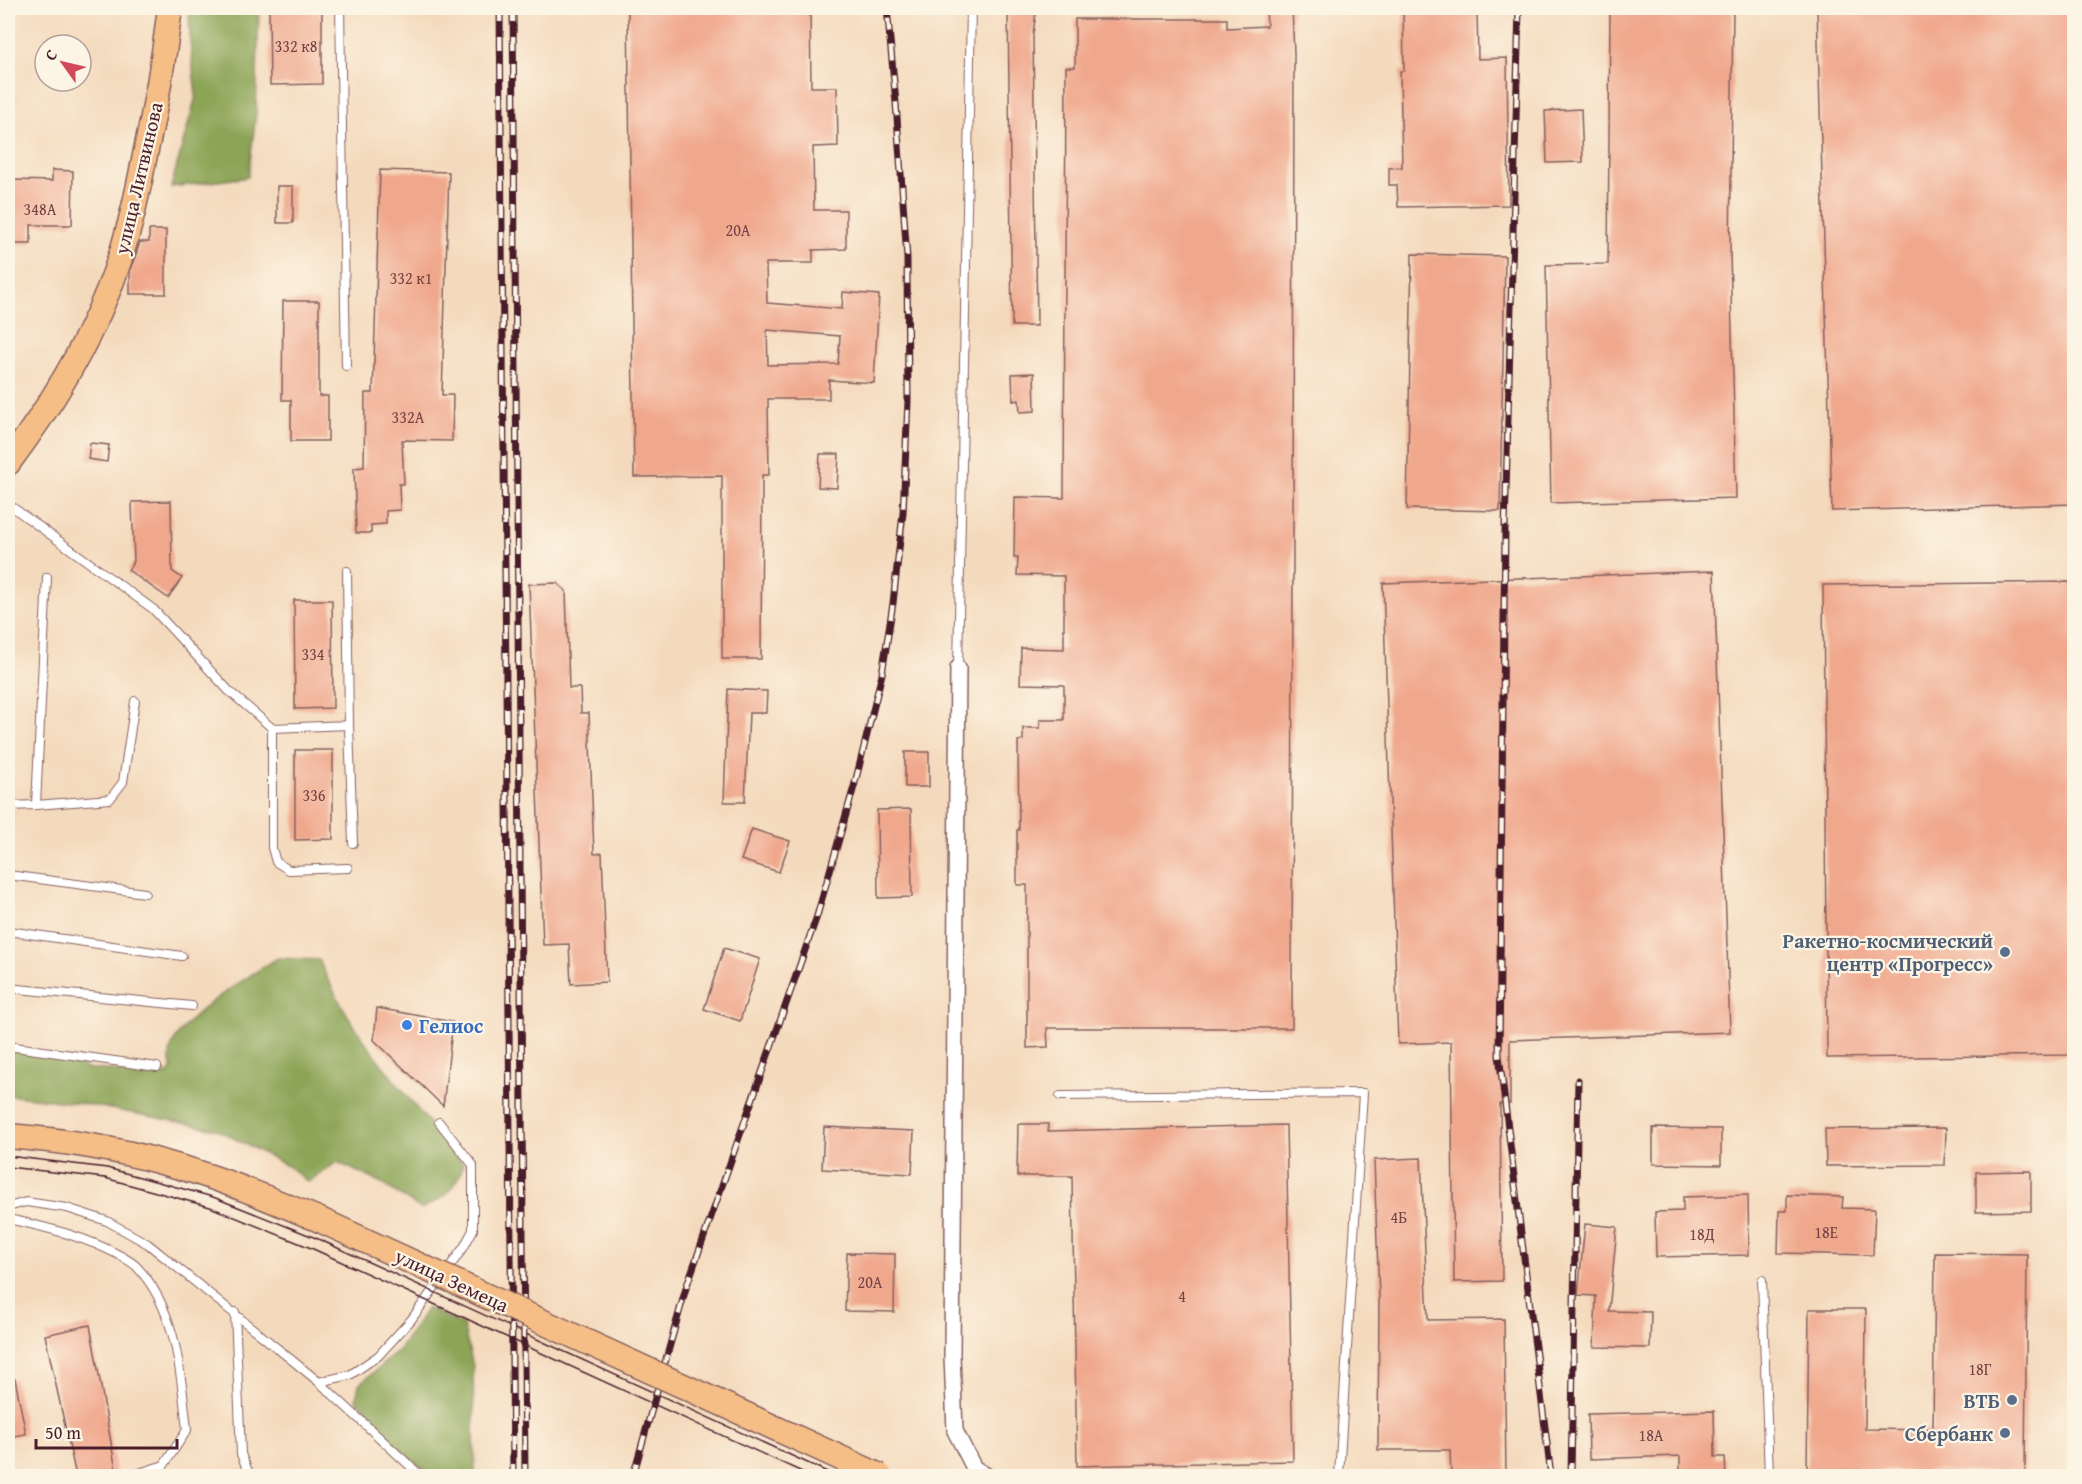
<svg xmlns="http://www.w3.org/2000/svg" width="2082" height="1484" font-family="'Gentium Book Plus',serif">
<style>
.forest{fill:#8ca456;stroke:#6b6240;stroke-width:1.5}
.building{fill:#f0a88d;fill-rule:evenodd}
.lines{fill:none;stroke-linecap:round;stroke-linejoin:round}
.lane-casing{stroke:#86605e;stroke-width:10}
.street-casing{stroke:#86605e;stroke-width:18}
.primary-casing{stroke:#86605e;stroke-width:27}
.lane{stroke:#fff;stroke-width:8}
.street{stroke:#fff;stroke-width:15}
.primary{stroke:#f6be87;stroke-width:24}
.tram{stroke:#4a1f2b;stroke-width:1.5}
.rail-casing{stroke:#4a1f2b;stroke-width:7}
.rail{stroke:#fcf5e5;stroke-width:4.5;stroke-dasharray:14;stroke-linecap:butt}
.primary-bridge-casing{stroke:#86605e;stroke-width:27;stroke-linecap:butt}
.primary-bridge{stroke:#f6be87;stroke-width:24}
.service-dot{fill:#5c6f8a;stroke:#fcf5e5;stroke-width:2}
.shop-dot{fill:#3f7fe0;stroke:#fcf5e5;stroke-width:2}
.labels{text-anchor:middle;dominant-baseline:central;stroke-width:4.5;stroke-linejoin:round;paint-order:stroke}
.number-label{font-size:16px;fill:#744144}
.street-label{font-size:20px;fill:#4a1f2b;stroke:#fcf5e5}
.service-label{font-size:20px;font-weight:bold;fill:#4e5e75;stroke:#fcf5e5;text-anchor:end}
.shop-label{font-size:20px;font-weight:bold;fill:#366cbe;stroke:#fcf5e5;text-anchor:start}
</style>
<rect width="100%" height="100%" fill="#fcf5e5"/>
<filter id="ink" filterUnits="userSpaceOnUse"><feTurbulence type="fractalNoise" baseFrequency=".0167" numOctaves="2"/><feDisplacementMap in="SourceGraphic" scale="12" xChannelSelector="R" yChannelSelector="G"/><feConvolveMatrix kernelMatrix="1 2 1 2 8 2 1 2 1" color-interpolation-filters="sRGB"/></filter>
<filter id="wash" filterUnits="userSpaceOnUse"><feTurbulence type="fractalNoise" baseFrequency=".008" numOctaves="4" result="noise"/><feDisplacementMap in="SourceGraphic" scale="24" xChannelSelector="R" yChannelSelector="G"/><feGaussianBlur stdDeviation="1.35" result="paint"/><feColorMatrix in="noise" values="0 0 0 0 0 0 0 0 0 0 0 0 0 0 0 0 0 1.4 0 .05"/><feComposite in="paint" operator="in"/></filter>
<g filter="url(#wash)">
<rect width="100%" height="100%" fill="#f4dabd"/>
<g class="forest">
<path d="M189,8H259L256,114L248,177L171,187L196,96L190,40Z"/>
<path d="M278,958L319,960C351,1037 411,1100 463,1164C457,1190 444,1198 421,1209L380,1182L337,1162L308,1182L288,1166L216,1129L85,1104L8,1095V1056L17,1051L74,1060L87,1069L112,1070L141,1077L158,1071L167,1075L172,1069C171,1065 169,1059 170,1055C171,1021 251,975 278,958Z"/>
<path d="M427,1308L463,1325L473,1366L475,1476H435L415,1463L385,1437L374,1416L356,1400L359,1385L399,1350Z"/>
</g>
<g id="blocks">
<g class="building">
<path d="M269,8H322V84L270,85Z"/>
<path d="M628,8H810L811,87H837L838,146L813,147L814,210H846V249L813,250V263H766L767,303L842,309L843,292L879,295L874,383L829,380V399H768L769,475H762L761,659H722V476L634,477ZM767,330L840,336L838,364L768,365Z"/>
<path d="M1008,8H1033L1032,11L1036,12L1033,34L1037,326H1012Z"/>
<path d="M1266,8H1292L1294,53L1292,1028H1047L1048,1047L1027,1048V885H1017V830H1019L1018,741L1023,740V728H1040V720H1064V685L1020,684L1021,648L1064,649V576L1017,575L1018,557H1014L1015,497L1064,498L1066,67H1075V19H1227V28L1267,26Z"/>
<path d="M1403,8H1477L1478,59L1507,58L1509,205L1398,207L1397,185H1389V168L1402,167L1400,71H1404Z"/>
<path d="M1610,8H1733L1730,252L1736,498L1551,503L1546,265L1608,264Z"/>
<path d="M1817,8H2074V504L1832,511Z"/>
<path d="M1581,109L1583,162L1547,163L1545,111Z"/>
<path d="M52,170L73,171L72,225H31V244H8V193H14V180L52,181Z"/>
<path d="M380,170L449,172L442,395H453L452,441L402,440L404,484H399L400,510L386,511V524L371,525V533H356L354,468L364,467L365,393H373Z"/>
<rect x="277" y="186" width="16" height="37"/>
<path d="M149,230H166V294H130V272L140,242H149Z"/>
<path d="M1412,254L1505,256L1500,511L1407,509Z"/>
<path d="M283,301H319V396H328V441H291V400H282Z"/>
<path d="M1034,373L1035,411L1020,412L1019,400L1013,401L1012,374Z"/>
<path d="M90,443L109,445L107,462L88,459Z"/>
<path d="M820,454H839L837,488L818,487Z"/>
<path d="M171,501L172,571L182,578L168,598L128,570L134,561L132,502Z"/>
<path d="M1714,571L1730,1032L1510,1040V1104H1500L1502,1281L1454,1282L1451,1042L1398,1044L1383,583Z"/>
<path d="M2074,582V1055L1827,1058L1823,585Z"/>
<path d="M557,583L566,591L569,688H580L581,713H589L594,854L602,853L607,982L571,984L569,944L543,945L529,584Z"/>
<path d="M294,600H332L333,708L295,709Z"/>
<path d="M728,689L767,691L766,713H749L745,802H724Z"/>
<path d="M295,750H333V839L295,840Z"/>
<rect x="905" y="752" width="24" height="35"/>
<path d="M911,809L912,897L878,898L877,810Z"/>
<path d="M752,829L790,841L779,872L741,860Z"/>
<path d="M724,948L760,959L740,1021L704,1009Z"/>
<path d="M377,1008L453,1022L443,1106L374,1040Z"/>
<path d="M1018,1124H1048V1131L1286,1125L1293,1461L1077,1466L1072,1176H1017Z"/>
<path d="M824,1127L914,1131L912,1174L822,1169Z"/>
<path d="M1653,1128L1721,1129V1165L1653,1164Z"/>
<path d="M1946,1128L1945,1165L1826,1166L1825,1129Z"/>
<path d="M1421,1158L1428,1320L1504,1319L1506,1476H1451L1450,1450H1378L1379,1298L1374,1160Z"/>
<path d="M2031,1171V1211L1976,1212V1172Z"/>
<path d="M1748,1195L1749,1255L1656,1257L1655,1212L1683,1211V1197Z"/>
<path d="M1787,1195L1843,1197L1842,1208L1875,1209L1873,1255L1778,1253L1779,1211H1787Z"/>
<path d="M1585,1224L1617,1227L1609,1311L1651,1312L1650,1348L1594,1347L1596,1296L1578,1295Z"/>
<path d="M847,1253L895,1254L894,1312L845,1311Z"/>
<path d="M1935,1253L2027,1254L2025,1472L1807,1470L1809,1309H1866L1865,1429L1933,1430Z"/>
<path d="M90,1325L117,1476H76L45,1335Z"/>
<path d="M15,1379L26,1434L8,1437V1380Z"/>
<path d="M1714,1411L1715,1457H1725L1726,1476H1680V1456L1589,1459L1588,1414Z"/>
</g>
</g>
</g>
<g filter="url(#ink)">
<use href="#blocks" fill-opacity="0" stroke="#86605e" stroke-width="1.5"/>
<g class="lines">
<g class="lane-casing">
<g id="lane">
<path d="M340,8L346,366"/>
<path d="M8,504L153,609L229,691L272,728L349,725L347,571"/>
<path d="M958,668L971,8"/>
<path d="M349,725L353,843"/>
<path d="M272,728V848L276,862L289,870L348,868"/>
<path d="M36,805L110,799L123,782L135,701"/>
<path d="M8,806L36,805L47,577"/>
<path d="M8,875L145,893"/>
<path d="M8,931L182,956"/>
<path d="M8,988L192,1006"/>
<path d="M8,1046L157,1067"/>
<path d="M1060,1096L1363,1093L1339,1476"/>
<path d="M8,1207L26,1202L67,1208L107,1221L148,1244L319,1382L421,1476"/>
<path d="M8,1219C46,1227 86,1237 121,1256C126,1259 132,1262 136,1266C177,1308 181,1375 187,1430L164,1465L130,1476"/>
<path d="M1762,1280L1769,1476"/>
<path d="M235,1312L241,1454L250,1476"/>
<path d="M319,1382L350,1375L378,1356L411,1320L464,1247L473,1230V1165L439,1122"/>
</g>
</g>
<g class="street-casing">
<path id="street" d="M958,668L952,1355L955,1431L974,1468L987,1476"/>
</g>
<g class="primary-casing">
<g id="primary">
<path d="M8,463C48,410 83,353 108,291C126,247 136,201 145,155C156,106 164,57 170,8"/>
<path d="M8,1136C60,1140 114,1148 165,1163C219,1177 269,1199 320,1220"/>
</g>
</g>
<use href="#lane" class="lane"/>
<use href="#street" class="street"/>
<use href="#primary" class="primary"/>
<g class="tram">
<path d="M8,1156L107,1168L213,1197L316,1238L836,1476"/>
<path d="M8,1167L105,1178L210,1207L311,1248L811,1476"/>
</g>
<g class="rail-casing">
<g id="rail">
<path d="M500,8L513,1476"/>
<path d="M513,8L525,1476"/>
<path d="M1519,8L1505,530L1499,1055L1551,1476"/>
<path d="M633,1476L686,1288L817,916L855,783L882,674L893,603L903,513L908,401L907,258L896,103L887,8"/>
<path d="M1571,1476L1578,1080"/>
</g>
</g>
<use href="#rail" class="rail"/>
<g class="primary-bridge-casing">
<path id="primary-bridge" d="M320,1220L880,1476"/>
</g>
<use href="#primary-bridge" class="primary-bridge"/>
</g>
</g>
<g class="service-dot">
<circle cx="2005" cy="952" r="6"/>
<circle cx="2012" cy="1400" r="6"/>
<circle cx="2005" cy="1433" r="6"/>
</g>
<circle class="shop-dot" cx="407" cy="1025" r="6"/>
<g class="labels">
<g class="number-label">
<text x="296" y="46">332 к8</text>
<text x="40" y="209">348А</text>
<text x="738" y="230">20А</text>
<text x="411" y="278">332 к1</text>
<text x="408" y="417">332А</text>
<text x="313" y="654">334</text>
<text x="314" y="795">336</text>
<text x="1399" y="1217">4Б</text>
<text x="1826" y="1232">18Е</text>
<text x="1702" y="1234">18Д</text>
<text x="870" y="1282">20А</text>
<text x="1182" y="1296">4</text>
<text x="1980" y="1369">18Г</text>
<text x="1651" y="1435">18А</text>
</g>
<g class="street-label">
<text transform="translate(138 178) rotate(-77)">улица Литвинова</text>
<text transform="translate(452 1280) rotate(25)">улица Земеца</text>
</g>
<g class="service-label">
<text x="1993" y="940">Ракетно-космический<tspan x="1993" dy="23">центр «Прогресс»</tspan></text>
<text x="2000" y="1400">ВТБ</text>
<text x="1993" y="1433">Сбербанк</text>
</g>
<g class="shop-label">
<text x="419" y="1025">Гелиос</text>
</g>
</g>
<rect width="2082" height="1484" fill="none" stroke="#fcf5e5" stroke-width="30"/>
<g transform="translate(63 63) rotate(304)"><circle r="28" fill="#fcf5e5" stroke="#b59f9b" stroke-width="1.5"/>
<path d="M0-4.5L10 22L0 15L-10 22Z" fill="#d1495b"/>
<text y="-9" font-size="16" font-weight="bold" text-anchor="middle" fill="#4a1f2b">С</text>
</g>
<path d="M36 1439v9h141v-9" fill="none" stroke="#4a1f2b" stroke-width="3"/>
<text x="45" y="1439" font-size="18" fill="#4a1f2b" stroke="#fcf5e5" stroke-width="4.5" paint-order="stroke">50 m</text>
</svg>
